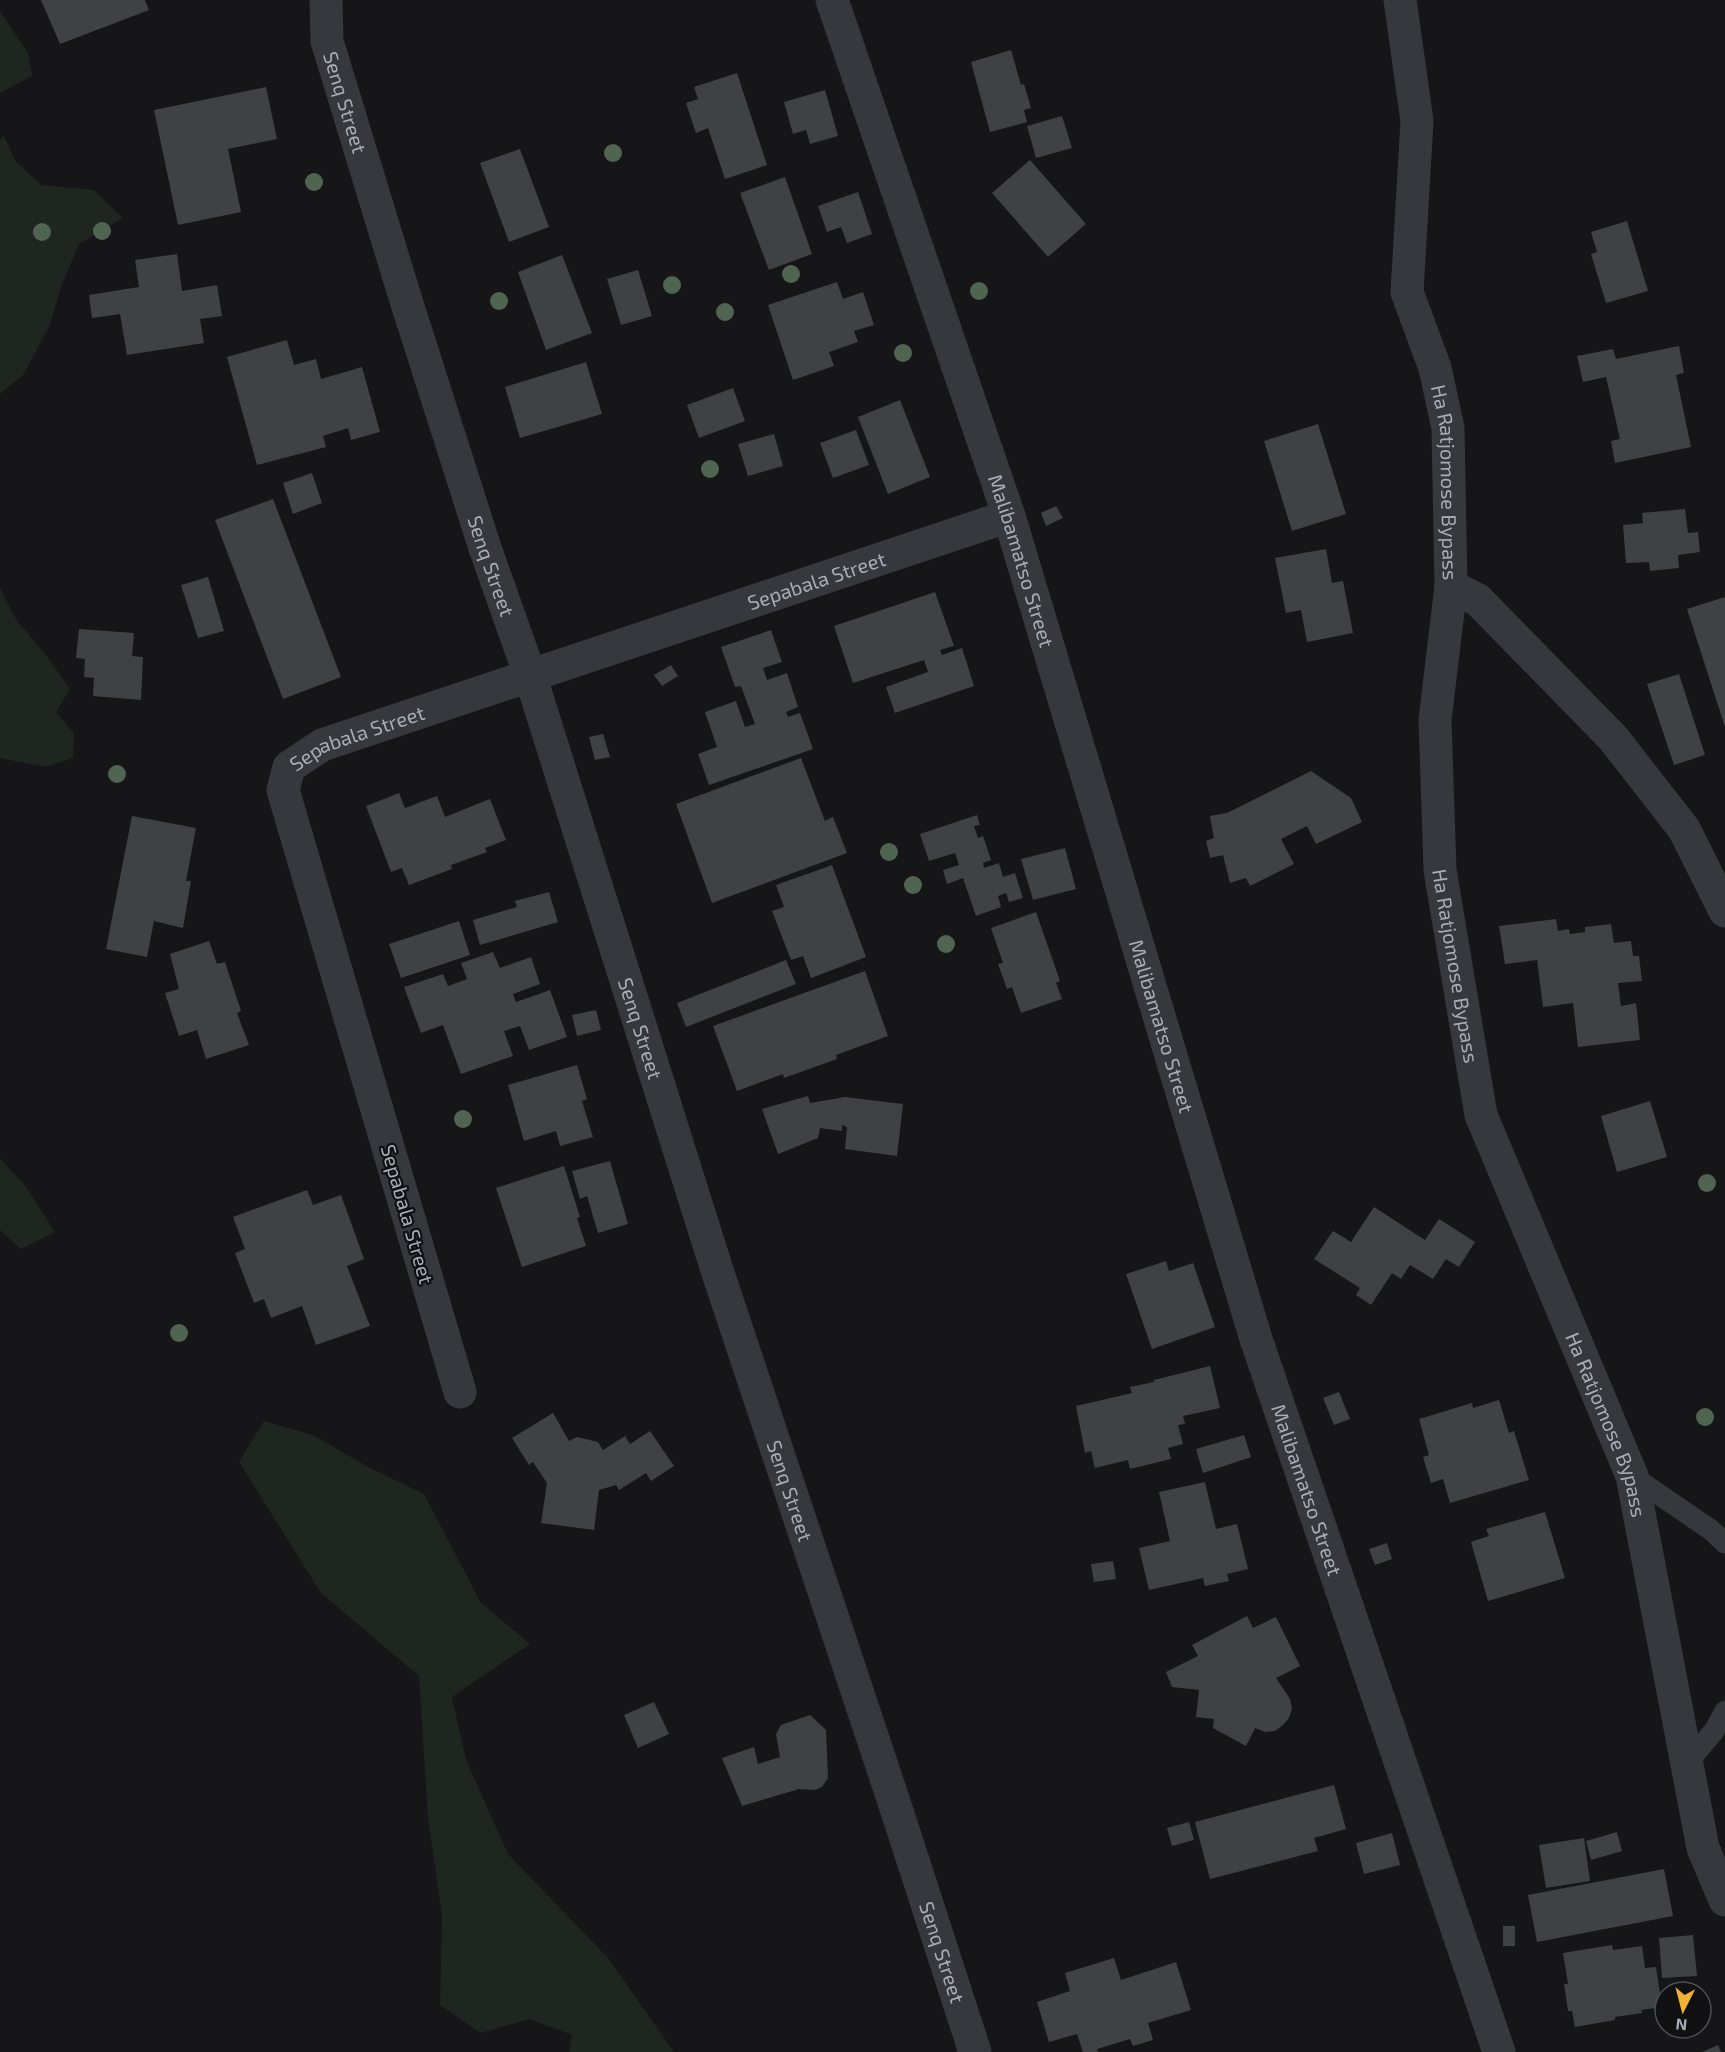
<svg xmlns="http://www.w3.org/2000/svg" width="1725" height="2052" font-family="'Exo 2',sans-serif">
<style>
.green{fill:#1e261f}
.building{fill:#404145}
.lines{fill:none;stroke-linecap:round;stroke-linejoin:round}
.service{stroke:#37383d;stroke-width:21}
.minor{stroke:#37383d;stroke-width:33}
.tree{fill:#506452}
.labels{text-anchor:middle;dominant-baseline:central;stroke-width:4.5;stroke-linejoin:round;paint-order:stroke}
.street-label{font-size:20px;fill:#a8adb8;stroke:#111113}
</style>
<rect width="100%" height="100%" fill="#161618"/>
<g class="green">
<path d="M0,11L28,53L32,76L0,93Z"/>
<path d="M4,136L16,162L41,185L94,190L123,218L79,244L61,287L50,325L23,375L0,394V140Z"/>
<path d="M0,588L17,621L46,655L70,689L56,712L74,733L73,758L45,767L0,758Z"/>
<path d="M0,1158L26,1187L55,1232L21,1249L0,1230Z"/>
<path d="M264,1421L313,1435L370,1468L424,1494L481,1603L530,1644L452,1697L466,1760L508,1854L608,1958L674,2052H569L572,2035L530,2019L480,2033L440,2005L442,1916L428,1818L419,1676L321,1593L239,1462Z"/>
</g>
<g class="building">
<path d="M41,0H145L149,10L60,44Z"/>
<path d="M1011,50L1021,85L1024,84L1031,108L1024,110L1027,122L990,132L971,62Z"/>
<path d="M737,73L767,165L725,179L708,128L696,133L686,103L698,99L694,87Z"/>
<path d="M266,87L277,139L228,149L241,212L178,225L154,110Z"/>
<path d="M825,90L838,136L810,144L806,130L793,134L784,102Z"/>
<path d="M1062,116L1072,148L1036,158L1027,126Z"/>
<path d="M520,149L549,227L509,242L480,163Z"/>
<path d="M1030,160L1086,224L1048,257L992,193Z"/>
<path d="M785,177L812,254L769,270L740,193Z"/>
<path d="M858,192L872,234L847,243L841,227L827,232L818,206Z"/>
<path d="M1627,221L1648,291L1606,303L1591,254L1597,252L1591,232Z"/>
<path d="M177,254L182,291L217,285L222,316L200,319L204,343L127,355L120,314L92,318L89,295L139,287L135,260Z"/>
<path d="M562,255L592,333L546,350L518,272Z"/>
<path d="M638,270L652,316L621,325L607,279Z"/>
<path d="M837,282L843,299L863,292L874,325L854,331L858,342L829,352L834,366L793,380L768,305Z"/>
<path d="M287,340L294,365L316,359L321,379L362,367L380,432L351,440L348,428L323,436L326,447L257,465L227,357Z"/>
<path d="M1679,346L1684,373L1676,375L1691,447L1615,463L1611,441L1620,439L1606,377L1583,382L1577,356L1613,349L1616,359Z"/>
<path d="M586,362L602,414L520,438L505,387Z"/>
<path d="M733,388L745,421L699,438L687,405Z"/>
<path d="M900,400L930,477L888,494L858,417Z"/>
<path d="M1318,424L1346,514L1292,531L1264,441Z"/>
<path d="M856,430L869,465L833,478L820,443Z"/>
<path d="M774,434L783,466L748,476L738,444Z"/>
<path d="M312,473L322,503L293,514L283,483Z"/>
<path d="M273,499L341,677L283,699L215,520Z"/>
<path d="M1056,506L1063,518L1046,526L1041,513Z"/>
<path d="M1685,509L1688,533L1698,532L1700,552L1678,555L1679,568L1650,571L1649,562L1626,563L1623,525L1643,523L1642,513Z"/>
<path d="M1326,549L1332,583L1343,581L1353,633L1307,642L1301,610L1286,613L1275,558Z"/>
<path d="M208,577L224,631L198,638L181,585Z"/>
<path d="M935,592L954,646L940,650L942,655L962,648L974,686L895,713L886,687L928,672L924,660L853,683L834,626Z"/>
<path d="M1725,597V727L1687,609Z"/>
<path d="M79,629L134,633L132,656L143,657L141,700L93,696L94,678L84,677L85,659L76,658Z"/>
<path d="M771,630L782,662L763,668L767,680L787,673L798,707L786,712L788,717L800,713L813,749L709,785L698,754L717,747L705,712L736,701L745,727L755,724L741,686L735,687L721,647Z"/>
<path d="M671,665L678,676L662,686L654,675Z"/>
<path d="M1679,674L1705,755L1674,765L1647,684Z"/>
<path d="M603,734L610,757L595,760L589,737Z"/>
<path d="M801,758L825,821L833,817L847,853L712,903L676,804Z"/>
<path d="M1311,771L1351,798L1362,822L1316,844L1307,826L1281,839L1294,864L1250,886L1246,878L1230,883L1223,855L1210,858L1206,841L1214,838L1210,816L1227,813Z"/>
<path d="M399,793L405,808L437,796L445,817L490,799L506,840L485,848L487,852L451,865L452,869L409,885L402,868L391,872L366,806Z"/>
<path d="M977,815L980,825L974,826L978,838L983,836L991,860L983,863L984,868L999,863L1003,877L1015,873L1023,898L1009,902L1006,893L998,896L1001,907L976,916L963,878L947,884L943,870L959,865L955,853L929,861L920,834Z"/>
<path d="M132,816L196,828L186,881H191L183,928L154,921L147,957L106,949Z"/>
<path d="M1065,848L1076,889L1033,900L1021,859Z"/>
<path d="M832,865L866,957L811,978L803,956L791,960L772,911L784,907L776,885Z"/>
<path d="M549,892L558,922L480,945L473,920L517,907L515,901Z"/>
<path d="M1036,912L1060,981L1056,983L1062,999L1021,1013L1012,987L1007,989L998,964L1003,963L991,928Z"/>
<path d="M1556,919L1558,931L1569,929L1570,934L1585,932V927L1611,924L1614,943L1631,941L1633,956H1639L1642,981L1618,983L1621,1006L1636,1003L1640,1040L1578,1047L1573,1003L1543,1007L1537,960L1505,964L1499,926Z"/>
<path d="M459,921L470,955L401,978L389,944Z"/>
<path d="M209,941L217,964L225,962L241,1011L237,1013L249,1045L206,1059L197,1030L179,1036L165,993L179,989L170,954Z"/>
<path d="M493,952L500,968L531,957L540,984L513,994L516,1002L550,990L567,1037L529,1050L520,1026L504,1031L513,1056L461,1074L443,1025L421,1033L404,987L443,974L448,986L467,979L461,963Z"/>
<path d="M786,960L796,984L686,1027L677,1003Z"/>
<path d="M865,971L888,1036L836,1055L837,1059L784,1078L783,1074L737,1091L713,1026Z"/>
<path d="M596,1010L601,1030L577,1036L572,1015Z"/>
<path d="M577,1065L587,1099L582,1101L593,1137L560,1146L556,1131L524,1141L508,1085Z"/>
<path d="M808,1096L810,1103L845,1097L903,1104L897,1156L845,1149L847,1127L842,1125V1131L820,1128L818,1138L778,1154L762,1109Z"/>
<path d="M1650,1101L1667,1157L1617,1172L1601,1116Z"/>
<path d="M610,1161L628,1224L598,1233L587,1196L580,1199L572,1171Z"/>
<path d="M564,1166L580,1217L577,1218L586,1246L522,1267L496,1188Z"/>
<path d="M307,1190L313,1205L341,1195L364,1259L347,1266L370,1326L316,1345L302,1306L271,1318L264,1299L254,1303L235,1253L245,1249L233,1217Z"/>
<path d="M1374,1207L1425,1240L1439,1219L1475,1242L1459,1267L1446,1259L1433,1279L1410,1265L1401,1279L1392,1273L1371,1305L1356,1295L1360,1288L1314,1259L1333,1231L1351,1242Z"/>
<path d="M1166,1261L1169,1271L1193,1263L1215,1327L1152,1349L1126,1274Z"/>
<path d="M1210,1366L1220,1408L1183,1416L1185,1424L1178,1425L1183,1444L1168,1448L1171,1459L1130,1469L1128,1460L1095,1468L1091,1451L1085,1453L1076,1406L1132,1393L1130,1387L1154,1382V1380Z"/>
<path d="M1339,1392L1350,1419L1334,1425L1323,1398Z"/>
<path d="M1499,1400L1509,1433L1514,1431L1529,1480L1450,1503L1443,1479L1431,1483L1423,1457L1429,1455L1419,1419L1472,1403L1473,1408Z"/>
<path d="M553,1413L569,1441L577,1437L598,1442L603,1450L625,1436L630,1444L650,1431L674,1466L651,1481L646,1473L619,1490L616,1485L599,1490L594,1530L541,1523L547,1483L533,1462L529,1465L512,1438Z"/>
<path d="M1244,1435L1251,1457L1203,1473L1196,1449Z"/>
<path d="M1205,1482L1216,1529L1237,1524L1248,1569L1227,1574L1229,1581L1205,1586L1203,1578L1149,1590L1139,1548L1170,1541L1159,1492Z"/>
<path d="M1545,1512L1565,1578L1488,1601L1471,1542L1489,1536L1486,1529Z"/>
<path d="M1387,1543L1392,1559L1375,1565L1369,1549Z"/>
<path d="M1113,1561L1116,1579L1094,1582L1091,1564Z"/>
<path d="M1247,1616L1253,1628L1276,1617L1300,1666L1276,1678L1290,1699L1292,1709L1289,1718L1283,1725L1275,1731L1265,1732L1255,1728L1246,1746L1213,1728L1214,1719L1196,1717L1199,1690L1172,1687L1166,1672L1198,1656L1192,1645Z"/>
<path d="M654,1702L669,1734L638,1748L624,1715Z"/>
<path d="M810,1715L826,1730L828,1778L822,1787L815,1790L799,1789L742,1806L722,1758L754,1747L758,1764L780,1757L776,1734L781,1725Z"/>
<path d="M1334,1785L1346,1829L1314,1838L1318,1851L1210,1879L1195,1822Z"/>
<path d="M1189,1822L1194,1840L1172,1846L1167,1828Z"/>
<path d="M1617,1832L1622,1851L1591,1860L1586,1841Z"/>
<path d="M1392,1833L1400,1865L1364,1874L1356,1843Z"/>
<path d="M1584,1838L1590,1881L1546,1888L1539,1845Z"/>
<path d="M1664,1869L1673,1916L1537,1942L1528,1895Z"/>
<rect x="1503" y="1926" width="12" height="20"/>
<path d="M1693,1935L1697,1976L1662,1978L1659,1938Z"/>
<path d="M1612,1945L1613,1950L1642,1946L1645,1968L1656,1967L1662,2007L1641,2010L1642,2013L1615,2017V2020L1575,2027L1572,2011H1568L1564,1984H1568L1563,1953Z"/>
<path d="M1114,1958L1121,1980L1176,1962L1191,2010L1148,2023L1153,2040L1133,2046L1130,2039L1097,2049L1098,2052H1083L1077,2034L1049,2042L1037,2002L1070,1991L1065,1973Z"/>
<path d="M1718,2045L1721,2052H1702Z"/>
</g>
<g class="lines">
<g class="service">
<path d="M1632,1476L1711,1530L1725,1543"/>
<path d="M1688,1762L1714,1731L1725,1711"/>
</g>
<g class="minor">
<path id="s1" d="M326,0L327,41L404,294L485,548L530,675L716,1267L895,1805L975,2052"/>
<path id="s2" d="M832,0L1009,516L1256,1339L1499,2052"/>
<path id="s3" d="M1400,0L1417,121L1407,292L1435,368L1448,428L1451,586L1435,720L1440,870L1481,1115L1632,1476L1703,1848L1725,1900"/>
<path d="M1451,586L1478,600L1613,738L1684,829L1725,911"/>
<path id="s4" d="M460,1392L283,790L289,767L322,745L1009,516"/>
</g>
</g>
<g class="tree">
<circle cx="613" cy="153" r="9"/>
<circle cx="314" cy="182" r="9"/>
<circle cx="102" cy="231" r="9"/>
<circle cx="42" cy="232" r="9"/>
<circle cx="791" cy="274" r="9"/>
<circle cx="672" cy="285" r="9"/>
<circle cx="979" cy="291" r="9"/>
<circle cx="499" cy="301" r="9"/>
<circle cx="725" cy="312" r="9"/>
<circle cx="903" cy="353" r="9"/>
<circle cx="710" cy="469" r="9"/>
<circle cx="117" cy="774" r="9"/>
<circle cx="889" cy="852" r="9"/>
<circle cx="913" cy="885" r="9"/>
<circle cx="946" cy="944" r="9"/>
<circle cx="463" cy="1119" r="9"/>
<circle cx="1707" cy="1183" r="9"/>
<circle cx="179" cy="1333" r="9"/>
<circle cx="1705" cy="1417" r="9"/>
</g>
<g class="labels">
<g class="street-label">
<text stroke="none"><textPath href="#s1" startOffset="105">Senq Street</textPath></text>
<text stroke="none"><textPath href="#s3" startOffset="490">Ha Ratjomose Bypass</textPath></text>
<text stroke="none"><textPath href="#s2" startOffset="592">Malibamatso Street</textPath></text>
<text stroke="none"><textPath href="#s1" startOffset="591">Senq Street</textPath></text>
<text stroke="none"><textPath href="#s4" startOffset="1212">Sepabala Street</textPath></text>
<text stroke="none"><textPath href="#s4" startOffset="726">Sepabala Street</textPath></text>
<text stroke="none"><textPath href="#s3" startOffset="976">Ha Ratjomose Bypass</textPath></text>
<text stroke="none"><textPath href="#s2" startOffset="1078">Malibamatso Street</textPath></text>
<text stroke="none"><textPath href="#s1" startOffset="1077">Senq Street</textPath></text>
<text transform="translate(408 1214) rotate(74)">Sepabala Street</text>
<text stroke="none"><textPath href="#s3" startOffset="1462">Ha Ratjomose Bypass</textPath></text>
<text stroke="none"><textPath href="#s1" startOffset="1563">Senq Street</textPath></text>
<text stroke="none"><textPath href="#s2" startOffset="1564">Malibamatso Street</textPath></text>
<text stroke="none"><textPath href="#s1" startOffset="2049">Senq Street</textPath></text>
</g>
</g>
<g transform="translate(1683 2010) rotate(186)"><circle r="28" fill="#111113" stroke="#4d4f55" stroke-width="1.5"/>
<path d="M0-4.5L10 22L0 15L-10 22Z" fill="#f2b134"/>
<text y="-9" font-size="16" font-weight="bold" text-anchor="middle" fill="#a8adb8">N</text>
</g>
</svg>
